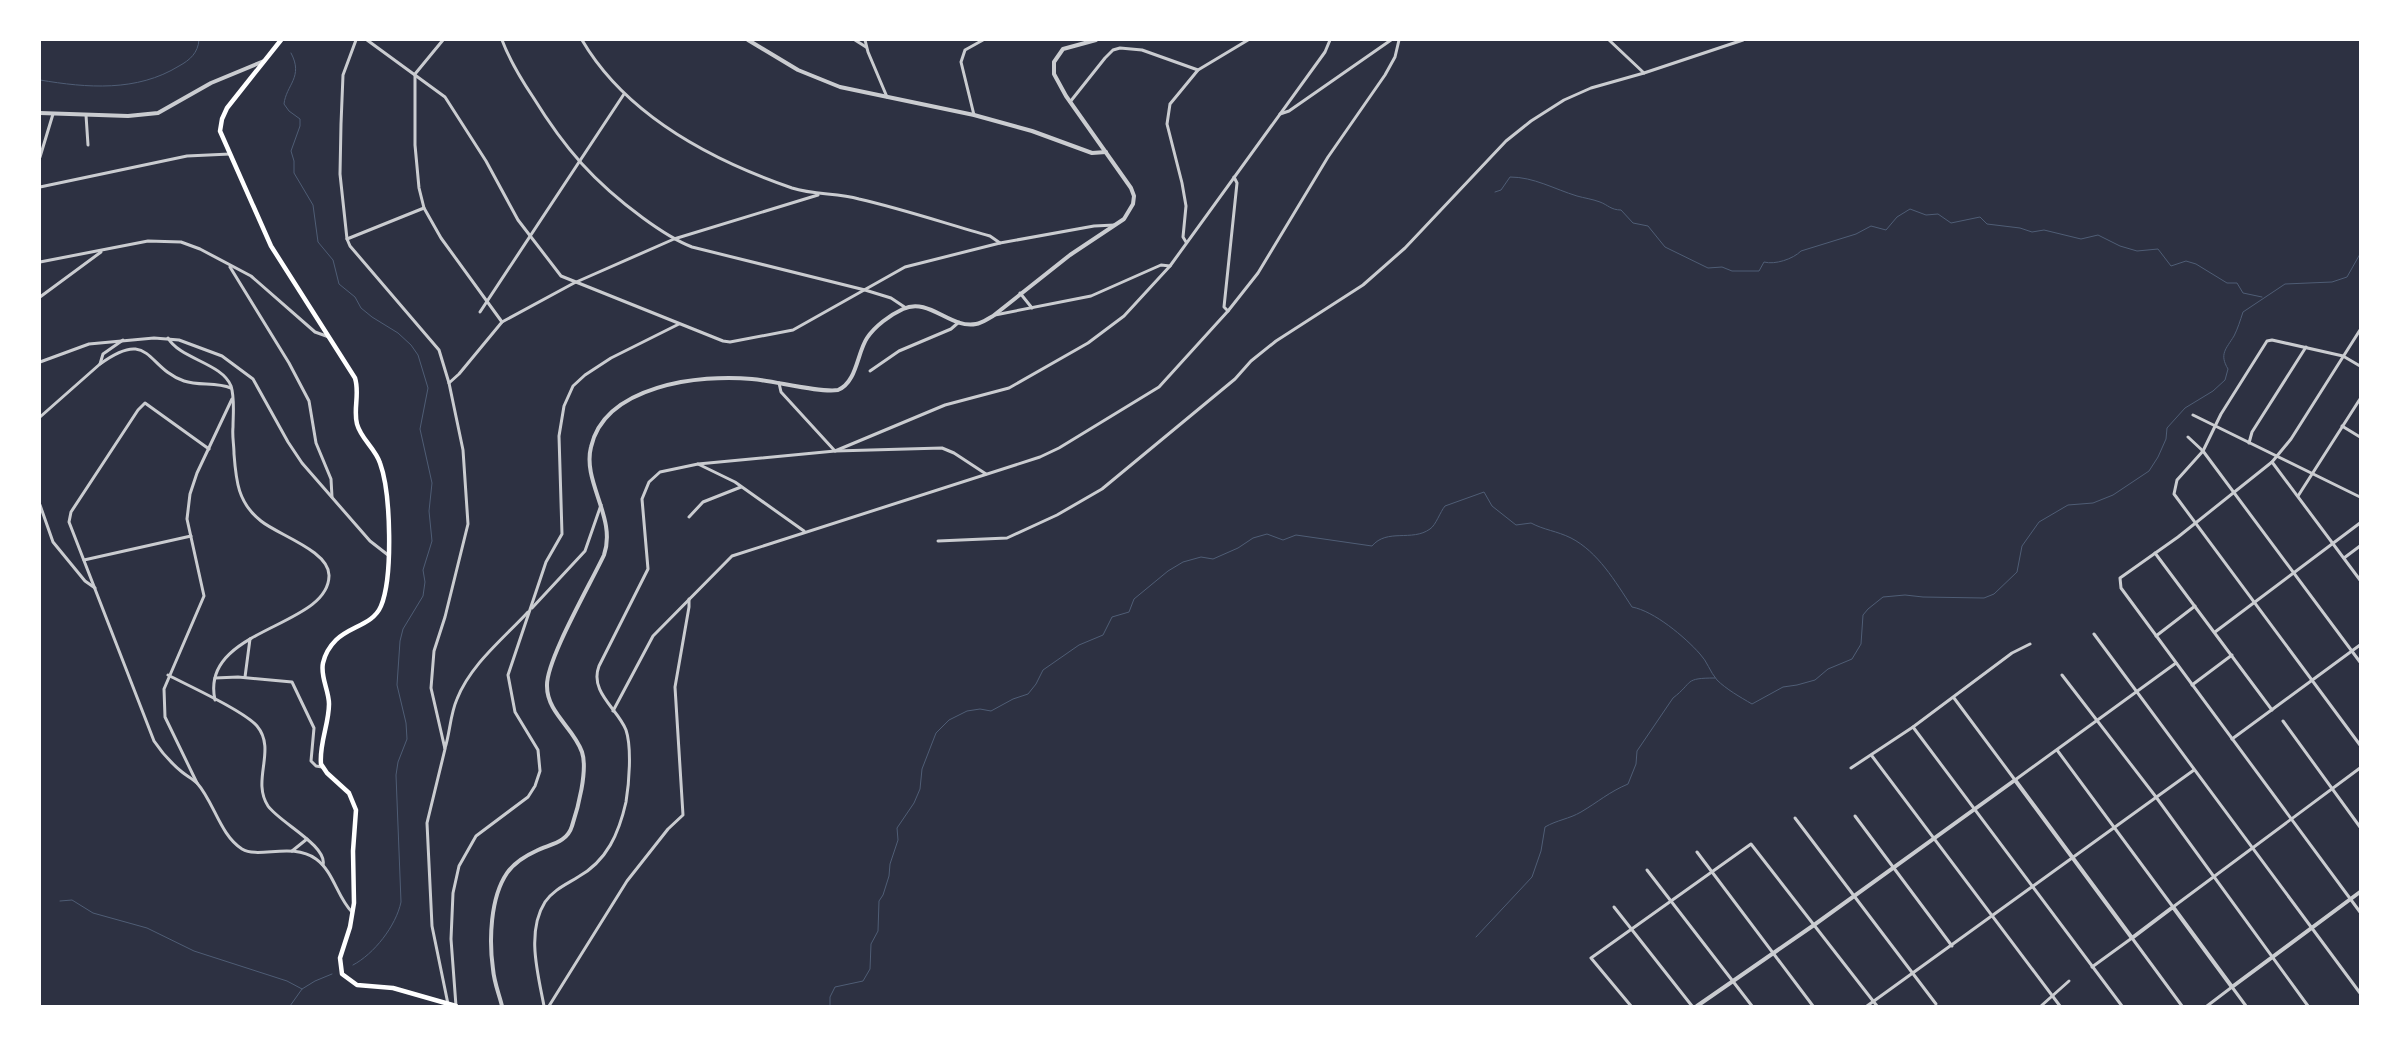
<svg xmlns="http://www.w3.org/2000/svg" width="2400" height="1046" font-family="Manrope,sans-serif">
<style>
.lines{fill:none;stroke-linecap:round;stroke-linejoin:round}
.stream{stroke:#4f5d75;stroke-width:1}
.minor{stroke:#caccd0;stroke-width:3}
.tertiary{stroke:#caccd0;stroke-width:4}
.secondary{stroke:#fff;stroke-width:4.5}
</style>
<rect width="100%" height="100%" fill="#2d3142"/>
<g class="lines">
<g class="stream">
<path d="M291,53C304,77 286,85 284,104L289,111L300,119V126L291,151L294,161V173L313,205L318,242L333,260L339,284L355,297L361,308L372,317L398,333L411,345L418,355L428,388L420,429L432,483L429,511L432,541L423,570L425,582L423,596L403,629L400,641L397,685L406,723L407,739L398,762L396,775L401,902C396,926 374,954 353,965"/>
<path d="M40,80C87,88 137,92 179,66C190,60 198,53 199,40"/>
<path d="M1495,192L1501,190L1510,177C1534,177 1554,189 1577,196C1584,198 1592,199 1600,202C1608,205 1611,210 1621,210L1633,223L1648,226L1665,247L1708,268L1722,267L1732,271H1759L1764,262C1775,265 1793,259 1801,251L1856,234L1871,226L1886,230L1897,217L1910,209L1926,215L1938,214L1951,223L1980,217L1987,224L2020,228L2032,232L2044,230L2081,239L2098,235L2120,246L2137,251L2158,249L2171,266L2186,261L2196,264L2227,283H2237L2243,293L2262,297"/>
<path d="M60,901L72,900L93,913L147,928L194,951L287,981L302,989"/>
<path d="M1476,937L1532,877L1541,851L1545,827C1557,820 1569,819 1581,812C1598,802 1609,792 1628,784L1636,764L1637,751L1673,698C1694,682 1683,678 1715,678"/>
<path d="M290,1006L302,989L315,981L332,974"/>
<path d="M830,1006V997L835,987L863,981L870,969L871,944L878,931L879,901L883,895L889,876L890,864L898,840L897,828L914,803L920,789L922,769L936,733L949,720L967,711L980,709L991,711L1013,699L1028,694L1036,684L1043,670L1079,645L1103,635L1112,617L1129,612L1134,599L1168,571L1183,562L1201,557L1213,559L1238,548L1253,538L1267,534L1283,540L1296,535L1372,546C1387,528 1412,542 1430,529C1436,525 1440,512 1445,506L1484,492L1492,506L1516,525L1531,523C1544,530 1557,531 1571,538C1598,552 1615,581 1632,607C1654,611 1685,637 1700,654C1707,661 1710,672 1717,680C1726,689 1740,697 1752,704L1783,687L1797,685L1815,680L1828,669L1852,659L1861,644L1863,615L1868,609L1883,597L1905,595L1923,597L1984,598L1994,594L2017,572L2022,546L2039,522L2068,505L2093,503L2113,495L2149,471L2158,457L2166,439L2167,428L2185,408L2213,391L2225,380L2228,369C2219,354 2226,349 2234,336C2238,328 2240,321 2243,312L2285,284L2332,282L2347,277L2360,254"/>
</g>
<g class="minor">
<path d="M356,40L343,75L341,124L340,174L347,239L350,246L439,350L449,383L463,450L468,524L445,617L434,651L431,688L445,749L427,823L432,926L448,1004"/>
<path d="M367,40L445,97L486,161L518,220L561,276L723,341L730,342L793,330L905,267L1000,243L1094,226L1115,225"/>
<path d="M443,40L415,74V145L419,188L424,208L441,238L502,322"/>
<path d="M502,40C510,61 521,79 533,97C565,149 594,182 643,218C658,229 674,240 692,247L865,290L891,298L906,308"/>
<path d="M582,40C626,115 711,160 792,188C814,195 837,193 859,199C903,209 947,224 990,236L1000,243"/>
<path d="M855,40L866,47"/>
<path d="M865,40L868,52L887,97"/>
<path d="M1609,40L1644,73"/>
<path d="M1070,102L1105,58L1113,50L1120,48L1142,50L1198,70"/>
<path d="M1280,114L1289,111L1391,40"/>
<path d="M86,115L88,145"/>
<path d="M974,115L961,62L965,50L983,40"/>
<path d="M40,157L53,114"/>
<path d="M40,187L187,156L230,154"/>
<path d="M347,239L424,208"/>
<path d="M1186,242L1183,237L1186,206L1182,183L1167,124L1170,104L1198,70L1248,40"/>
<path d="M40,262L148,241L181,242L200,249L251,276L315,332L329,337"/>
<path d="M230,267L289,363L309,401L316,443L331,479L332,497"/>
<path d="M1020,293L1032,308"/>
<path d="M40,297L101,252"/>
<path d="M1228,311L1224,307L1237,183L1234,177"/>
<path d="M480,312L624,94"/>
<path d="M995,315L1091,296L1161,265L1170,266"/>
<path d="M2360,330L2291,439L2272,462L2178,537L2120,578L2121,588L2360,912"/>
<path d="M168,338C180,359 222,363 231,386C235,399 233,414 233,427C232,436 234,445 234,454C236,481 238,503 261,521C278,535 330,551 329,576C328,628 199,628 215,700"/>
<path d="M40,362L89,344L154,338L179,340L222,356L253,379L288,442L302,463L370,541L388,555"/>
<path d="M100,364C151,327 146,368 184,381C199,386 216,382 231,388"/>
<path d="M2360,366L2343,356L2272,340L2267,341L2221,414L2203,451L2177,480L2174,494L2360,745"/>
<path d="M870,371L899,351L951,329L959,322"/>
<path d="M449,383L459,374L502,322L574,283L674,239L818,195"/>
<path d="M779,383L781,392L835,451L945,405L1009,388L1088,343L1124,316L1170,266L1325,52L1330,40"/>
<path d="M2193,415L2360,497"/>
<path d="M40,417L100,364L103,354L123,340"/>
<path d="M2342,426L2360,437"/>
<path d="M2188,437L2203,451L2360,662"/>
<path d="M2249,443L2252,432L2306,347"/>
<path d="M209,449L145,403L138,410L71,512L69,522L154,741C162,753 171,763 182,772C187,776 193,779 197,783C214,802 220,835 242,849C259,859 292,842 316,859C334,872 337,897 352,912"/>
<path d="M2272,462L2360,580"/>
<path d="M698,464L735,482L804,531"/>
<path d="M2298,496L2360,399"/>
<path d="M40,505L53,542L85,581L95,588"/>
<path d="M689,517L703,502L741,487"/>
<path d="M938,541L1007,538L1057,515L1102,489L1235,379L1251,361L1276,341L1363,285L1405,248L1506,141L1531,121L1564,100L1591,88L1644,73L1743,40"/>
<path d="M2155,553L2272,710"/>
<path d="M2344,558L2360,546"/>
<path d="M84,560L191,536"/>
<path d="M532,608L585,551L601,505"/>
<path d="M2215,632L2360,523"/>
<path d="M2094,634L2360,993"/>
<path d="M2156,636L2195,606"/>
<path d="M168,675C189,686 244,711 257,726C277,750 251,780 268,806C279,822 328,846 323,865"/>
<path d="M2062,675L2156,797L2308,1006"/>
<path d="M245,677L250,639"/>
<path d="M215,678L238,677L292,682L314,728L311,761L316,766L322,767"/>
<path d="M2192,685L2232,655"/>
<path d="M1954,698L2015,780L2176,663"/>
<path d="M613,711L653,636L732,556L1040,457L1059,448L1159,387L1228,311L1258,273L1328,157L1385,75L1395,57L1399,40"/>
<path d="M2283,721L2360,827"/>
<path d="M1913,727L2122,1006"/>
<path d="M2232,739L2360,645"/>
<path d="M445,748C450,733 450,715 457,699C471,664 503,639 528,612"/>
<path d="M2057,750L2173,907L2360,768"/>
<path d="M1872,756L2060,1006"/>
<path d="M1851,768L1913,727L2012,653L2030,644"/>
<path d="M197,783L165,717L164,689L204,596L187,519L190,494L197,473L232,399"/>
<path d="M1855,816L1952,946"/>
<path d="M1795,818L1936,1004"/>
<path d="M292,851L307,839"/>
<path d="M1697,852L1813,1006"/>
<path d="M1647,870L1752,1006"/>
<path d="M1614,907L1692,1006"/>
<path d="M2092,967L2132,938L2182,1006"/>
<path d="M456,1006L451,939L453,893L459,866L476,836L528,797L535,786L540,771L538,750L515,712L508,675L546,562L562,534L559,436L564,406L573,386L585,375L611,358L679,324"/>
<path d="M544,1006C538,974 526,932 545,902C553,890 567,884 578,877C607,861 619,833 626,802C629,784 632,748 626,730C618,709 589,692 599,666L648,569L642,499L649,482L660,472L698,464L835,451L942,448L954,453L986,474"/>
<path d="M549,1006L627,881L668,829L683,815L675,687L689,607V599"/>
<path d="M1631,1006L1591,958L1751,844L1877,1006"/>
<path d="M1867,1006L2194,770"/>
<path d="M2041,1006L2069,981"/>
<path d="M2207,1006L2232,987L2246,1006"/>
</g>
<g class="tertiary">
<path d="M748,40L798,70L840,87L974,115L1032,131L1092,153L1106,152"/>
<path d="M40,113L128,116L158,113L211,83L264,61"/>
<path d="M502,1006C499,994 494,982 493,969C489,941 490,898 507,873C514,863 525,856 536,851C550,844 567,843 572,826C578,808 588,770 582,752C574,728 547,713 547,686C546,660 591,583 604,555C617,518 582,482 591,447C605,385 700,374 752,379C775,381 819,393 838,390C857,382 857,353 867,338C875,326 890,315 903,309C929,297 950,329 976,324C982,323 987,319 993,316L1070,255L1124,219L1133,204L1134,196L1131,188L1066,96L1054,74V62L1063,49L1096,40"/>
<path d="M1697,1006L1814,925L2015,780L2132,938L2173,907L2232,987L2360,892"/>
</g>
<path class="secondary" d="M281,40L227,108L222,119L220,131L271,246L355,378C360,394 353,409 357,424C361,439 375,448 380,463C391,493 393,577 381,606C373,625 350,626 336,640C330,646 325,654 323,663C320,677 329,690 329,704C329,724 319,744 321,764L327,773L349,793L356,810L353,851L354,903L350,927L340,958L342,974L357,985L393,988L456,1006"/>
</g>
<rect width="2400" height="1046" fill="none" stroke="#ffffff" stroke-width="82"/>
</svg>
